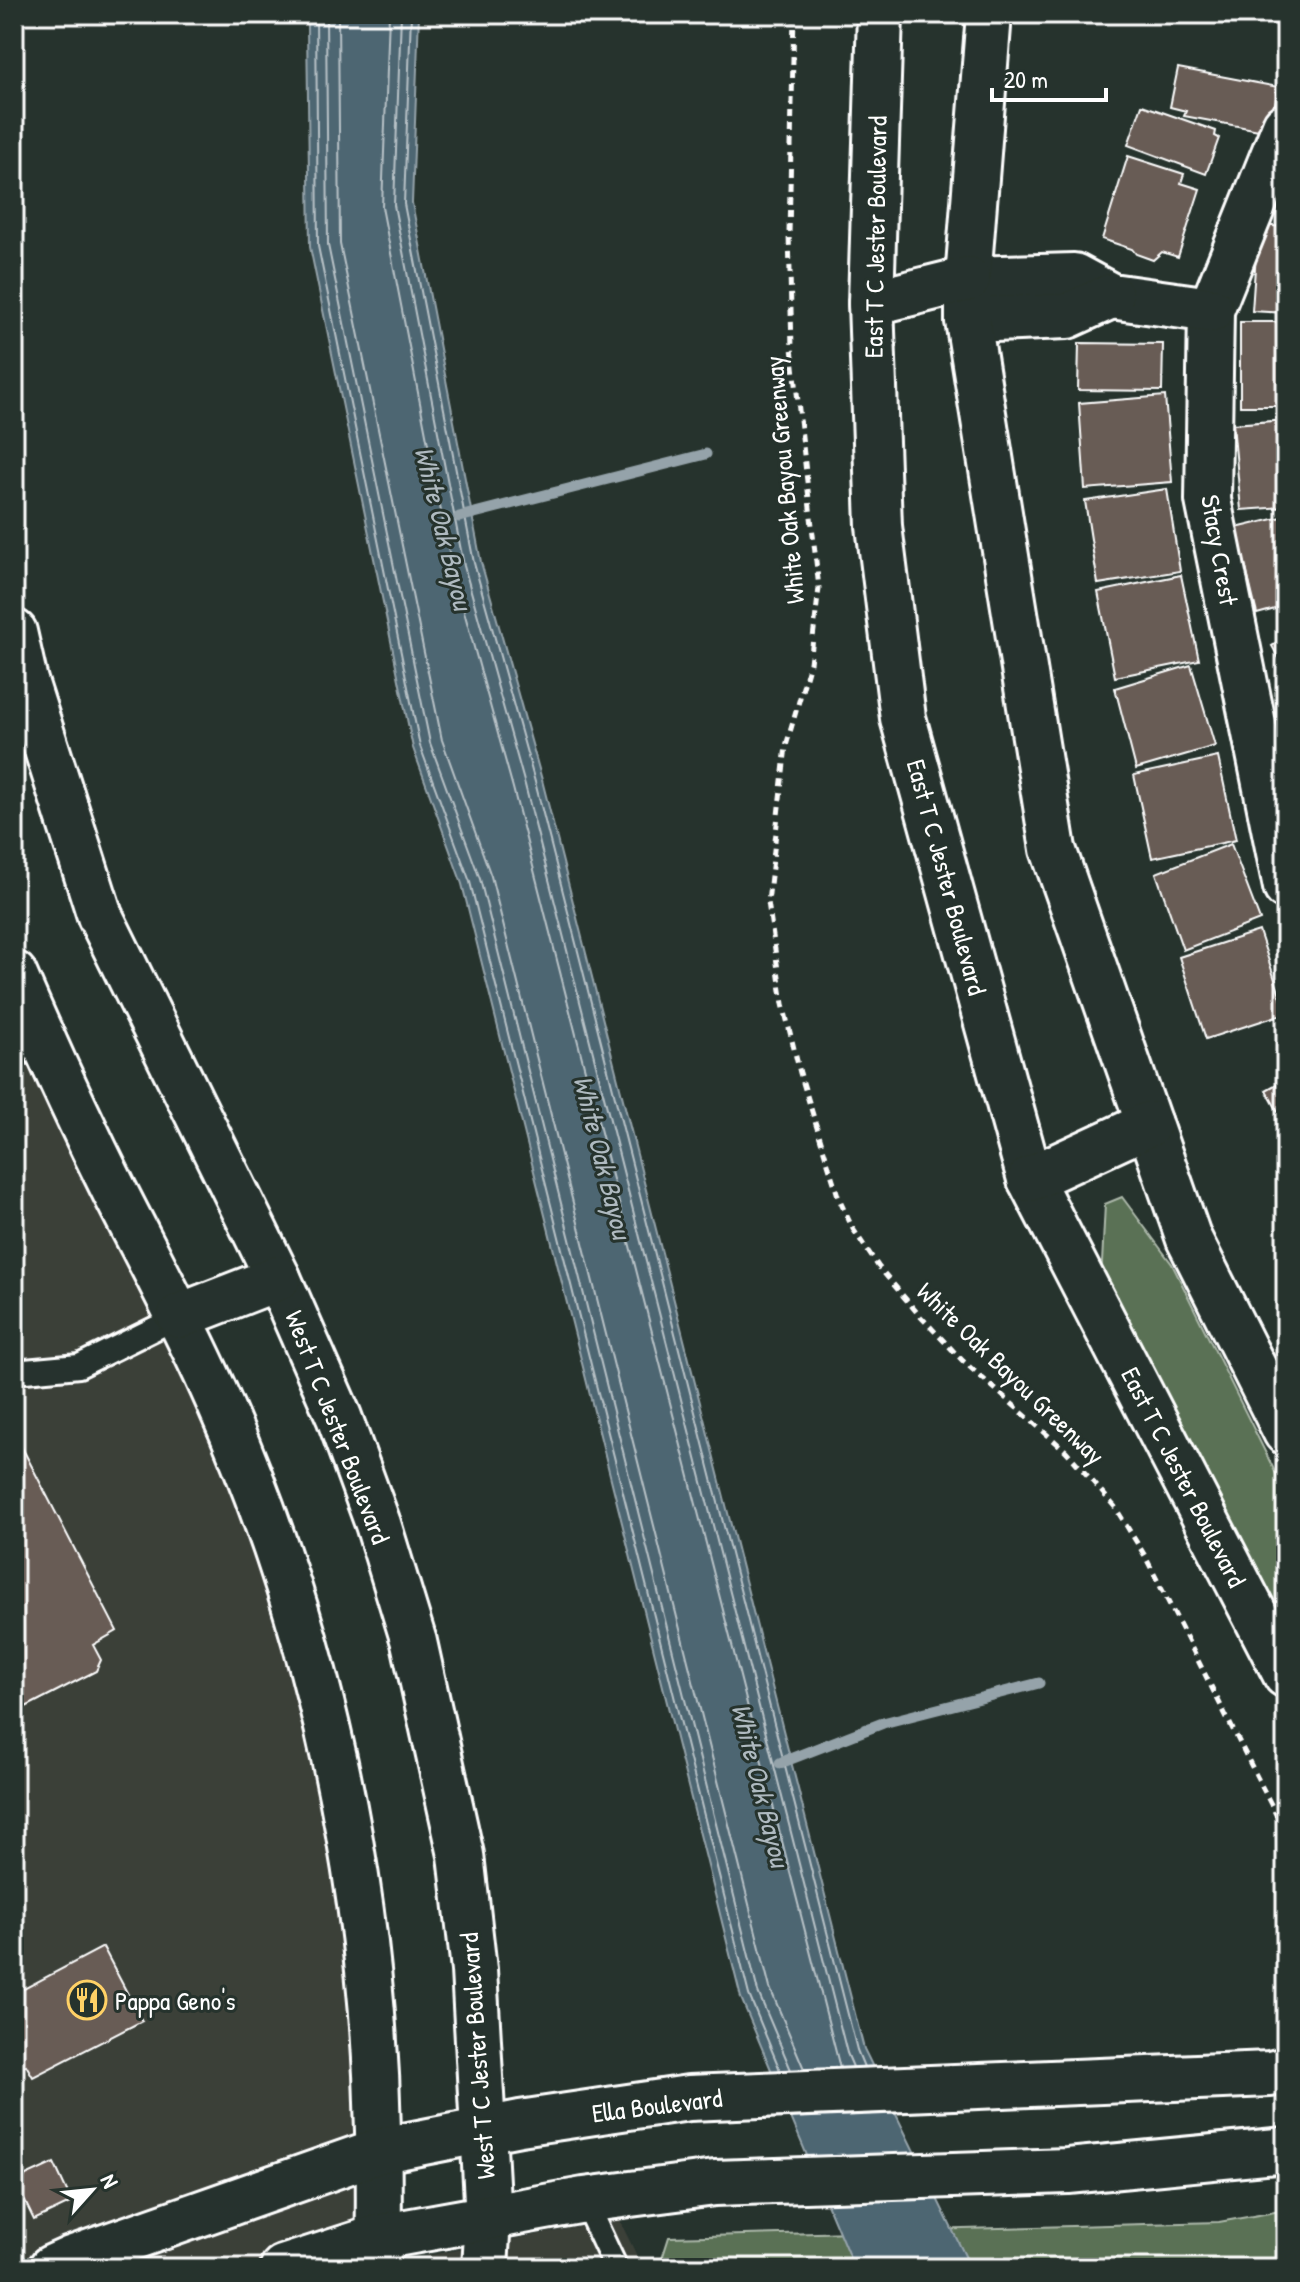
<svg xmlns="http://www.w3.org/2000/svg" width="1300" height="2282" font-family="'Patrick Hand',sans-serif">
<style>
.built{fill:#3a3f39}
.green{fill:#5a7155;stroke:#acb8aa;stroke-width:2}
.water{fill:#4e6672;stroke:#95a3aa;stroke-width:2}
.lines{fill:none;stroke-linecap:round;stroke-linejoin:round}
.shore{stroke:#b8c2c7;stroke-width:2}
.stream{stroke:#95a3aa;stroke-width:11}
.building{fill:#685c55;stroke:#fff;stroke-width:2}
.lane-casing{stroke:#fff;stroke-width:28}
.street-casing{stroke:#fff;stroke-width:50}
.secondary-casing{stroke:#fff;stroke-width:50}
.path{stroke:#fff;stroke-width:5;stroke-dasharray:8 6;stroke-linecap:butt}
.lane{stroke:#26332d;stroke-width:22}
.street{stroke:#26332d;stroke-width:44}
.secondary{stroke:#26332d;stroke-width:44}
.labels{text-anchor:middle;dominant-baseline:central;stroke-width:6;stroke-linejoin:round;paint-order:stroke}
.street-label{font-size:26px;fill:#fff;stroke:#26332d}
.poi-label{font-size:26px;fill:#fff;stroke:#26332d;text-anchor:start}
.water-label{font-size:28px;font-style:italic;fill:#afbac0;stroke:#26332d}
</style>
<rect width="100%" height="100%" fill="#26332d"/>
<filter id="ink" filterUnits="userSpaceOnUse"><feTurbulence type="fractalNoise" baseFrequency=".0125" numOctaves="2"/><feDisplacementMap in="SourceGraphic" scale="16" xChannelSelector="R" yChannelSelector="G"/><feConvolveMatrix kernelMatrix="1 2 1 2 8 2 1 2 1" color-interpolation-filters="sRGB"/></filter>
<g filter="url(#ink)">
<path class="built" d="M14,1032L174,1357L223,1470L268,1598L302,1716L329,1843L348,1985L367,2267L619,2219L643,2268H14Z"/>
<g class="green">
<path d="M1122,1197L1172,1264L1286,1494V1645L1101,1283L1105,1204Z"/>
<path d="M1286,2210V2268H666L662,2259L669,2237L1219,2222Z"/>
</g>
<path class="water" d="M309,14H419L412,203L481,562L542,780L864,2049L971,2268H854L741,1998L462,884L413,748L310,247L307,26Z"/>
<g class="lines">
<g class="shore">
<path d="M316,14L318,246L420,746L470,882L749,1995L780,2070"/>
<path d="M326,14L328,245L430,743L480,879L758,1992L791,2070"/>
<path d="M338,14L340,244L442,740L491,876L770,1988L804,2069"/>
<path d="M389,14L382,207L452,568L513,788L840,2068"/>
<path d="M401,14L394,205L464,566L525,785L847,2053L853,2067"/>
<path d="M411,14L404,204L474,563L535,782L857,2050L864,2067"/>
</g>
<g class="stream">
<path d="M459,517L706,454"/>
<path d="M780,1763L883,1723L1039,1683"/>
</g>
</g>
<g class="building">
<path d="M1178,68L1278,87L1271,126L1264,131L1184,116L1186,111L1170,107Z"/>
<path d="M1142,105L1216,131L1215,136L1219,138L1206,174L1128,145Z"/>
<path d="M1128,156L1184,174L1181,183L1200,189L1178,257L1162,252L1153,260L1136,254L1132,249L1102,239Z"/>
<path d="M1258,225L1286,227V313L1252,311Z"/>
<rect x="1240" y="322" width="46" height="84"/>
<path d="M1079,343L1163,344L1162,391L1078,390Z"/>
<path d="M1165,396L1172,482L1085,489L1079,403Z"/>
<path d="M1286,420V507L1241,510L1233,424Z"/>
<path d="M1167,489L1180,571L1098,584L1085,501Z"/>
<path d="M1286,516V606L1257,614L1236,528Z"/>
<path d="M1181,575L1199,660L1115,677L1098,592Z"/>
<path d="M1286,638V671L1272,646Z"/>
<path d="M1191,665L1215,746L1136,769L1115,688Z"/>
<path d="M1218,757L1236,840L1152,858L1134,775Z"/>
<path d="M1231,844L1260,920L1183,950L1156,873Z"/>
<path d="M1259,931L1286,1013L1206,1039L1179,957Z"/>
<path d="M1286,1079V1126L1266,1090Z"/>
<path d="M14,1432L117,1631L93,1645L101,1660L96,1671L14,1713Z"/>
<path d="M103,1947L142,2021L33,2077L26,2065L14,2071V1994Z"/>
<path d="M54,2163L72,2202L34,2220L15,2181Z"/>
</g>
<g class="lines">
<g class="lane-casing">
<g id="lane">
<path d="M14,1372L79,1366L180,1316"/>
<path d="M584,2200L616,2268"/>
</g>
</g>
<g class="street-casing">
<g id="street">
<path d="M1285,126L1211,310L1208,500L1286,887"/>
<path d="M968,279L1074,276L1111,296L1211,310"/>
<path d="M968,320L1067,316L1111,296"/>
</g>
</g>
<g class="secondary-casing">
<g id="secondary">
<path d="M880,14L871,303L879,526L903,718L1030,1179L1286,1675"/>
<path d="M989,14L968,279V320L1053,849L1189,1239L1286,1432"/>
<path d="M871,303L968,279"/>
<path d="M14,632L25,681L100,916L278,1278L339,1417L378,1524L414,1642L461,1855L474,1970L488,2218L485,2268"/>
<path d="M14,974C46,1048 79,1120 115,1192C150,1261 187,1329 218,1400C319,1628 373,1883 378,2131C379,2177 380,2223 377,2268"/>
<path d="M1030,1179L1149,1124"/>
<path d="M180,1316L278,1278"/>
<path d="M51,2268L71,2259L378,2151L520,2123L689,2098L1270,2074L1286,2070"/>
<path d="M283,2268L379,2237L584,2200L715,2183L1068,2171L1286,2150"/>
</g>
</g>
<path class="path" d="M794,14L789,234L792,348L819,588L810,663L786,746L768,902L783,1004L800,1073L839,1199L853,1229L878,1266L920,1316L963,1361L1066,1451L1115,1507L1145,1556L1286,1834"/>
<use href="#lane" class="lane"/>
<use href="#street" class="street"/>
<use href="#secondary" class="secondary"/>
</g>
</g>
<defs>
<g id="restaurant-ring" transform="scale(2)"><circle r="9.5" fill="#26332d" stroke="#ffd166" stroke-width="1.5"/><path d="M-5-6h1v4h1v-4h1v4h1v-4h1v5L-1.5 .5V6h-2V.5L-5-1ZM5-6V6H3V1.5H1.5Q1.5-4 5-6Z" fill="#ffd166"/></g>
</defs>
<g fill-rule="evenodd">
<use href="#restaurant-ring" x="87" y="2000"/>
</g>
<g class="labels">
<g class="street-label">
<text transform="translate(875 237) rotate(-89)">East T C Jester Boulevard</text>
<text transform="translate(784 480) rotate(-95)">White Oak Bayou Greenway</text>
<text transform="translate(1220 550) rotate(80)">Stacy Crest</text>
<text transform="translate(947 877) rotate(75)">East T C Jester Boulevard</text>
<text transform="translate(1011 1373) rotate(44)">White Oak Bayou Greenway</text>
<text transform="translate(338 1427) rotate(69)">West T C Jester Boulevard</text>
<text transform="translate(1184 1477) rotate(63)">East T C Jester Boulevard</text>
<text transform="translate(477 2056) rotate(-94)">West T C Jester Boulevard</text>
<text transform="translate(657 2105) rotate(-7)">Ella Boulevard</text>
</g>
<g class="poi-label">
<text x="115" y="2000">Pappa Geno's</text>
</g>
<g class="water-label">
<text transform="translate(444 528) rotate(76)">White Oak Bayou</text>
<text transform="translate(603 1157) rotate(76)">White Oak Bayou</text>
<text transform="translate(761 1785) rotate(76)">White Oak Bayou</text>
</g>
</g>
<rect width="1300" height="2282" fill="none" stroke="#26332d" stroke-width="48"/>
<rect x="24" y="24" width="1252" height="2234" fill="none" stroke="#fff" stroke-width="3" filter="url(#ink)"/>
<g transform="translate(92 2190) rotate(63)" stroke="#26332d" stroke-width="6" paint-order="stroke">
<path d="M0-6L14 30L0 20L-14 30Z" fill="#ffffff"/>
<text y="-12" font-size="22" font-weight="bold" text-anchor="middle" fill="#ffffff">N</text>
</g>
<path d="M992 88v12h114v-12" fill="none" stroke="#ffffff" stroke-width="4"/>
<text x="1004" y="88" font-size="24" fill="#ffffff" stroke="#26332d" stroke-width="6" paint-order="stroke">20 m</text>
</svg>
